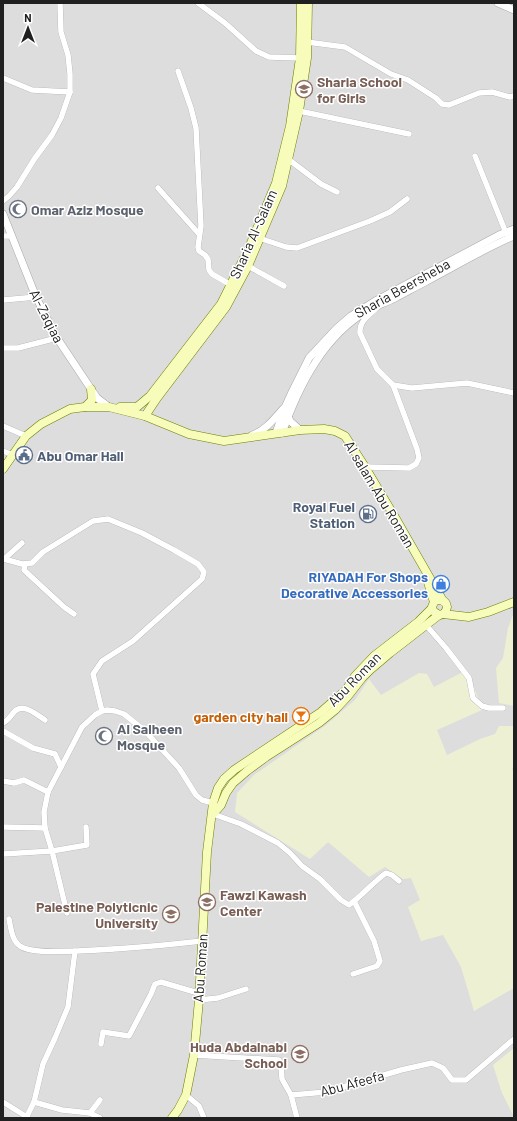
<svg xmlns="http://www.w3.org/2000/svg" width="517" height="1121" font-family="Barlow,sans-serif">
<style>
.residential{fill:#dedddd}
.farmland{fill:#edf0d2}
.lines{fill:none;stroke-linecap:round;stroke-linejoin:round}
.minor-casing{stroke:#a7a7a7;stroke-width:6}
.tertiary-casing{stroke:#a7a7a7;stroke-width:8}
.secondary-casing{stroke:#6d7e01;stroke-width:9}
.minor{stroke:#fff;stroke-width:5.5}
.tertiary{stroke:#fff;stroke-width:7}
.secondary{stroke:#f7fcba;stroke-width:8}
.labels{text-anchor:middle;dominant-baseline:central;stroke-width:3;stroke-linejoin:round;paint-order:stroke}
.education-label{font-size:14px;font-weight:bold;fill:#785e54;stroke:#fff;text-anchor:start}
.worship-label{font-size:14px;font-weight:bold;fill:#5b616d;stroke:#fff;text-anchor:start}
.street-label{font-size:14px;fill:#202020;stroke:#fff}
.service-label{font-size:14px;font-weight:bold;fill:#4e5e75;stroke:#fff;text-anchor:start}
.shop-label{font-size:14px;font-weight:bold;fill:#366cbe;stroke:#fff;text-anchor:end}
.food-label{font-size:14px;font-weight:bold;fill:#c56008;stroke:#fff;text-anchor:end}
</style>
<rect width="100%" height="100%" fill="#f1eee7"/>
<rect class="residential" x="3" y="3" width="511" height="1115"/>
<g class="farmland">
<path d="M514,612V706L499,703L496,668L503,658L508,628Z"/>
<path d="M463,672L474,687L482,710L437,730L447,755L480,739L495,734L499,726H514V767L512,769L514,772V988L474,1011L461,967L443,935L421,941L408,907L420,900L411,878L403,879L385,867L369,877L328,842L310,859L235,812L237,793L254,775L326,725L355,700L369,679L381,695L419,673L427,674L434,687Z"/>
<path d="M514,1048V1117L502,1093L493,1065Z"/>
</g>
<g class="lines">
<g class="minor-casing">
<g id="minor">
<path d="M198,3L225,23L256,51L269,57L300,58"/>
<path d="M307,42L345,47L391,74L408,80L436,98L442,104L449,105L479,93L492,92L510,97L514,96"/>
<path d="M178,71L191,108L196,128L201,226L198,247L199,251L205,255L208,259L209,270L212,274L231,285"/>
<path d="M3,78L32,90L70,92"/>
<path d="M299,111L409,134"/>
<path d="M475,156L506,233"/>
<path d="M288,159L321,184L337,192"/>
<path d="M158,188L199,234"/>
<path d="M3,201L9,196L17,187L35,158L52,135L61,118L70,92V74L68,55L61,32L60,3"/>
<path d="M3,236H11"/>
<path d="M259,238L286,247L297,248L370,221L390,212L407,199"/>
<path d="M248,266L284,286"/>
<path d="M3,300L36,297"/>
<path d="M378,307C370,314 359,321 360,333L377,369L393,385L412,388L467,383L514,393"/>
<path d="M3,348H18L57,338"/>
<path d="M3,426L26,436"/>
<path d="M3,451L13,455"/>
<path d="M365,467L409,468L416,464L419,458L417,449L393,385"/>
<path d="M4,559L22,564L32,563L43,552L93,521L108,519L142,533L174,550L198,564L204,572L202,579L133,641L102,661L93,674L102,711"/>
<path d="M3,560L22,543"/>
<path d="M25,564L24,570L64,607L74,614"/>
<path d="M426,625L446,648L469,678L473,698L482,706L489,708H503"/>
<path d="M3,723C9,720 10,717 14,712C23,702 37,715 45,720"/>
<path d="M3,731L33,748L55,754L61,767"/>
<path d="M3,781L14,783L24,780L48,792"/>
<path d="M213,814L241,824L278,843L290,853L302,866L320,879L341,900L349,905C362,896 372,883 386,873L392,875L399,881"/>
<path d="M3,827L45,828"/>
<path d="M3,854L52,851L87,845L86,827"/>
<path d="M67,913L52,851L45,828L44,812L48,792L82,727L95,715L102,711L107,710L115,711L124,714L145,731L179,768L196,795L202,800L213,803"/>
<path d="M9,919C11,928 12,941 20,946C31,954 64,951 77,951C119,949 161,946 202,941"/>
<path d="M353,974L377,966L380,961L374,941L354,901"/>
<path d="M199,1000L218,998L246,989"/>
<path d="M101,1044L103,1032L129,1036L151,994L155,984L161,982L198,993"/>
<path d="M194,1055L279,1060L281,1066L282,1079L291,1095L326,1092L401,1070L432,1063L443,1068L452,1080H466L514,1039"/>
<path d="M186,1095L199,1106L204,1118"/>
<path d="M291,1095L297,1118"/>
<path d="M3,1102L27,1117"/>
<path d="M34,1102L62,1110L90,1113L100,1118"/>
<path d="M90,1113L100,1100"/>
<path d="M26,1118L34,1102L43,1064L55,1038L68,1007L75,951"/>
</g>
</g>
<g class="tertiary-casing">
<g id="tertiary">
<path d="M498,3L514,10"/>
<path d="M3,214L36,297L57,338L97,398L109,407"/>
<path d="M288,416L290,421L300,430"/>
<path d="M276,433L283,412L292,392L309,358L337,328L351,316L377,300L499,235L514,229"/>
<path d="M282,433C299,385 324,335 370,309C378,305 387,302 395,298C405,293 415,287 425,282C454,267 483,249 514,236"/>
<path d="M252,435C265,431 274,419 283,409"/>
</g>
</g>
<g class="secondary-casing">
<g id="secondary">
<path d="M85,407L92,400L91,389"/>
<path d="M120,407H137L150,396L221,304L248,250L276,183L290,126L300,58L301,3"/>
<path d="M145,416L157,398L226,307L248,266L282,186L299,111L307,58L308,3"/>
<path d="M3,469L26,436L41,424L70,409L85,407H109L145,416L189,434L224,441L300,430L324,429L335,431L345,436L365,467L396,519L443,601"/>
<path d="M427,579L434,602L432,607L433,611L439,615C444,615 446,612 447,607C446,600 440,598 434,602"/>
<path d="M443,614L469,617L488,612L514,602"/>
<path d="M213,814L221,805L226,793L233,783L247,771L266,757L319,723L335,710L348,696L362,678L370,670L390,653L439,615"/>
<path d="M172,1118L178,1110L186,1095L194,1055L199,1000L207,852L213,803L218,788L224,779L234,770L321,712L346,690L355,676L374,656L418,622L432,608"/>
</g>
</g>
<use href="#minor" class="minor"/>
<use href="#tertiary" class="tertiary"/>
<use href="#secondary" class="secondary"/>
</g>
<defs>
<g id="school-ring" transform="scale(0.9)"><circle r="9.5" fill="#fff" stroke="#8d6e63" stroke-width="1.5"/><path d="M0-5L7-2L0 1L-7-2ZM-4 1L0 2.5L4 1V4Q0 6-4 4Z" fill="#8d6e63"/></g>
<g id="mosque-ring" transform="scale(0.9)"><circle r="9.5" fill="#fff" stroke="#6b7280" stroke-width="1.5"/><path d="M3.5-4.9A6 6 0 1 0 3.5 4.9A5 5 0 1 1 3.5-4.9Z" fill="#6b7280"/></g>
<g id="civic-ring" transform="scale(0.9)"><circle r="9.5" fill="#fff" stroke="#5c6f8a" stroke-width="1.5"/><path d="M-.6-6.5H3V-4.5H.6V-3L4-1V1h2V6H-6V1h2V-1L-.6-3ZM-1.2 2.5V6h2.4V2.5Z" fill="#5c6f8a"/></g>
<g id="fuel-ring" transform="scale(0.9)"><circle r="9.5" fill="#fff" stroke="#5c6f8a" stroke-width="1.5"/><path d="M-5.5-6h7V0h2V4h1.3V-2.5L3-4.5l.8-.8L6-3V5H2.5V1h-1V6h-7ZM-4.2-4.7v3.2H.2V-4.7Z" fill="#5c6f8a"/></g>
<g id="shop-ring" transform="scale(0.9)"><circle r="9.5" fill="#fff" stroke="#3f7fe0" stroke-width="1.5"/><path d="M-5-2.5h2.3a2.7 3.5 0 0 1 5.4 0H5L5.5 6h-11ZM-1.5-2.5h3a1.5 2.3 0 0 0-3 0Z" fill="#3f7fe0"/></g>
<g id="bar-ring" transform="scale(0.9)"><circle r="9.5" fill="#fff" stroke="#e8710a" stroke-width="1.5"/><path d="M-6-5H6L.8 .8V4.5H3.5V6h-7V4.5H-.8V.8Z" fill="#e8710a"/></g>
<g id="university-ring" transform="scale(0.9)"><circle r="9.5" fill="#fff" stroke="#8d6e63" stroke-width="1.5"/><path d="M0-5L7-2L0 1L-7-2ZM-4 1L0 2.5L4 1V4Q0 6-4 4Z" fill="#8d6e63"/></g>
</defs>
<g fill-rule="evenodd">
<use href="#school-ring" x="304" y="89"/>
<use href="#mosque-ring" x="18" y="209"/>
<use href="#civic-ring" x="24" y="455"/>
<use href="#fuel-ring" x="368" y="514"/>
<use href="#shop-ring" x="441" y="584"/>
<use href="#bar-ring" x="301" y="716"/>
<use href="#mosque-ring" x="104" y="736"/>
<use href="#university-ring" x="207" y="902"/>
<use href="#university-ring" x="171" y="914"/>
<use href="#school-ring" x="300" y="1054"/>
</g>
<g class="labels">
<g class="education-label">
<text x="317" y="81">Sharia School<tspan x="317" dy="16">for Girls</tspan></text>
<text x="220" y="894">Fawzi Kawash<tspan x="220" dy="16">Center</tspan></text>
<text x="158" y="906" text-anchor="end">Palestine Polyticnic<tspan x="158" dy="16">University</tspan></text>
<text x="287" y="1046" text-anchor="end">Huda Abdalnabi<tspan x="287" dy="16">School</tspan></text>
</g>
<g class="worship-label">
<text x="31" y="209">Omar Aziz Mosque</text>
<text x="117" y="728">Al Salheen<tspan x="117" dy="16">Mosque</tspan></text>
</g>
<g class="street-label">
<text transform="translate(253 234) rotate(-66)">Sharia Al-Salam</text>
<text transform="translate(402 288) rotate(-29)">Sharia Beersheba</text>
<text transform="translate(47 316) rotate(63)">Al-Zaqiaa</text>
<text transform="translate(380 494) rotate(59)">Al salam Abu Roman</text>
<text transform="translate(354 679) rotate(-46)">Abu Roman</text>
<text transform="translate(200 968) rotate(-86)">Abu Roman</text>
<text transform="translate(352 1083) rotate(-15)">Abu Afeefa</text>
</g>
<g class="service-label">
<text x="37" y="455">Abu Omar Hall</text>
<text x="355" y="506" text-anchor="end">Royal Fuel<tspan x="355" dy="16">Station</tspan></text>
</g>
<g class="shop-label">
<text x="428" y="576">RIYADAH For Shops<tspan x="428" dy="16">Decorative Accessories</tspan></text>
</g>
<g class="food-label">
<text x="288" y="716">garden city hall</text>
</g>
</g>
<rect width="517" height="1121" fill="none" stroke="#202020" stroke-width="8"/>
<g transform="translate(28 28)" stroke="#ffffff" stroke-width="3" paint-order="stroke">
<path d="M0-3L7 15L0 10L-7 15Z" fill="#202020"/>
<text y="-6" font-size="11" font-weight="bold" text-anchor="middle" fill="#202020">N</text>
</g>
</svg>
